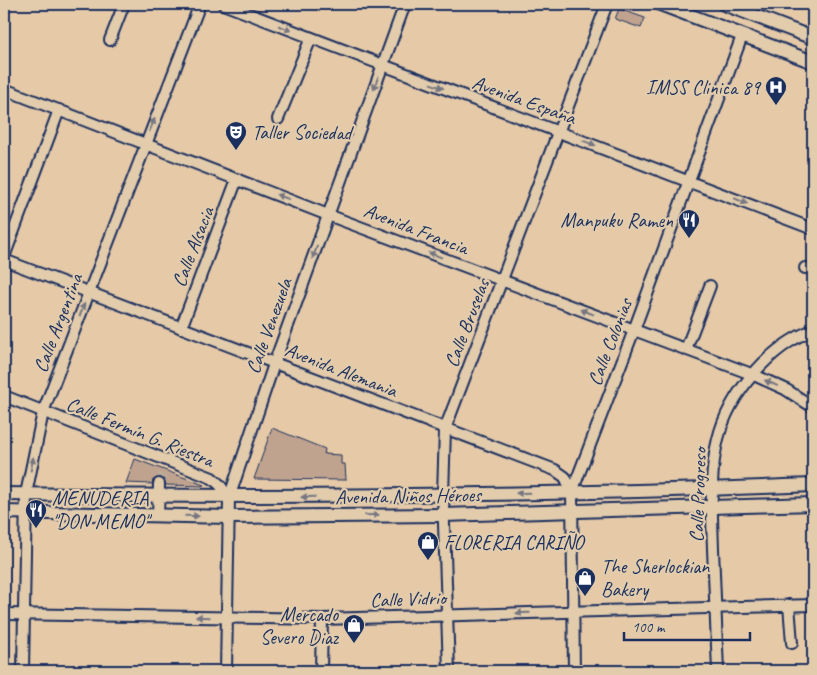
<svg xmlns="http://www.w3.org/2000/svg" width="817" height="675" font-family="Caveat,sans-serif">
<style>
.building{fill:#c0a38f;stroke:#1b2f5e}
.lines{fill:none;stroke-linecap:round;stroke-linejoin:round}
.minor-tunnel{stroke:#bdab99;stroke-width:10;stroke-dasharray:10 5;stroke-linecap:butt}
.minor-casing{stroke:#1b2f5e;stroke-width:14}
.major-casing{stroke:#1b2f5e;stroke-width:16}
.minor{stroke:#e2ccac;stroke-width:10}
.major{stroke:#e2ccac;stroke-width:12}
.oneway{fill:#757681}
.labels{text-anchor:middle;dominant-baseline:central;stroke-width:4.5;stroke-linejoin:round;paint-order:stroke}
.poi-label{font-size:20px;fill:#1b2f5e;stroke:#e2ccac;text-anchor:start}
.street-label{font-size:20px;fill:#1b2f5e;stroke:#e2ccac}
</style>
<rect width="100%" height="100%" fill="#e6caa8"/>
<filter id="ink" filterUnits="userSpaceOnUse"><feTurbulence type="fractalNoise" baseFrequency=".02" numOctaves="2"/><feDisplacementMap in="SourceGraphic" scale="10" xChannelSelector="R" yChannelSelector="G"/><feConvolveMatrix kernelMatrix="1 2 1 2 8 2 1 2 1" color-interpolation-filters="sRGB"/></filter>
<g filter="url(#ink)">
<g class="building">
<path d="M619,9L645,18L641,28L615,19Z"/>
<path d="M272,428L325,449L324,454L341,455V464H345L346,480L254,479Z"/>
<path d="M135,459L204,485L203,486L166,485L163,478L159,477L153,480L152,484L126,483Z"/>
</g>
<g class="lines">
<path class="minor-tunnel" d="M159,484L166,471"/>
<g class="minor-casing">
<g id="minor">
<path d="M223,4L813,229"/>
<path d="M110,40L124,4"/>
<path d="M4,89L328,215L754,375L785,389L813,407"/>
<path d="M278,119L311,38"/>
<path d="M4,257L59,110"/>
<path d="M4,260L555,470L565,477L572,492"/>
<path d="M805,268H813"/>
<path d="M181,328L237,179"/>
<path d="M686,349L710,286"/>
<path d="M4,396L212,478L220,485L229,498"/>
<path d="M158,515L159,484"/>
<path d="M789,605L792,643"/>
<path d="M4,614L322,619L813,605"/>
<path d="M23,671L26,494L43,412L200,4"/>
<path d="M226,671L229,498L274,364L405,4"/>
<path d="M321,671L322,619"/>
<path d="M449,671L443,495L445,429L607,4"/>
<path d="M574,671L572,492L634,330L742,36"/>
<path d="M718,671C716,630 715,590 713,549C712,512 709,474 718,439C729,394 770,346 813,330"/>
</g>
</g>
<g class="major-casing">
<g id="major">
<path d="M660,4L813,62"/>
<path d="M724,4L813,38"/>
<path d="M4,494C274,498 544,496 813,485"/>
<path d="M4,512L229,517L443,515L813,504"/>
</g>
</g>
<use href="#minor" class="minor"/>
<use href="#major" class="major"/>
</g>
<defs><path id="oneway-solid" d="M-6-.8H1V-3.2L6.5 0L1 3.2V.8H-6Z" transform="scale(1.25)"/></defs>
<g class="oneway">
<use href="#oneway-solid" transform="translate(285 28) rotate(21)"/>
<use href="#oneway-solid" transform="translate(376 83) rotate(110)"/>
<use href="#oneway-solid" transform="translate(437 86) rotate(20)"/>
<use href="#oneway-solid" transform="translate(152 125) rotate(-68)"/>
<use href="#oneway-solid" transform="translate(589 143) rotate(20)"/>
<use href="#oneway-solid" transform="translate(283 197) rotate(-159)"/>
<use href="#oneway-solid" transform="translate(741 201) rotate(22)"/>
<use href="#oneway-solid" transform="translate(315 252) rotate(110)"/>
<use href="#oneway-solid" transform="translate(435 255) rotate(-159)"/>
<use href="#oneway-solid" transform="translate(82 310) rotate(-69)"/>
<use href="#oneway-solid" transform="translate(587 312) rotate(-159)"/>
<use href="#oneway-solid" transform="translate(771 383) rotate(-156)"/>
<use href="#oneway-solid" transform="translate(32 464) rotate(-79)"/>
<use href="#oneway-solid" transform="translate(523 493) rotate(179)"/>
<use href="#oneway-solid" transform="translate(308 497) rotate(179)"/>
<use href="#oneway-solid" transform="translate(372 515) rotate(-1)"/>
<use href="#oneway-solid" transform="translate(192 516) rotate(1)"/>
<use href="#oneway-solid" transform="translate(523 613) rotate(178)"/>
<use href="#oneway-solid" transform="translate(203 617) rotate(-179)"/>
</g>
</g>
<defs>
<g id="hospital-pin" transform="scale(1.125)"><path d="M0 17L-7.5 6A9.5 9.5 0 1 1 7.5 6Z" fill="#1b2f5e" stroke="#e2ccac"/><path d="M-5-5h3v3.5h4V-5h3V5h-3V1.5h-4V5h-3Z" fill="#fff"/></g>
<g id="theatre-pin" transform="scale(1.125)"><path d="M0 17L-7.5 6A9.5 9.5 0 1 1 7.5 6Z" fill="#1b2f5e" stroke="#e2ccac"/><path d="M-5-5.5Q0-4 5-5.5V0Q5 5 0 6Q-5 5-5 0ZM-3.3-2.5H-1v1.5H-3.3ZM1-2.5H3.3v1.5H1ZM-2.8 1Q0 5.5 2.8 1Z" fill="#fff"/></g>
<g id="restaurant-pin" transform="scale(1.125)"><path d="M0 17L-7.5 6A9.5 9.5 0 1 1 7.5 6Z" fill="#1b2f5e" stroke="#e2ccac"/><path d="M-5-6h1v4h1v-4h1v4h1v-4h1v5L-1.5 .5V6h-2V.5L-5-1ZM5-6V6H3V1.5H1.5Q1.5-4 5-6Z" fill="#fff"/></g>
<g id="shop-pin" transform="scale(1.125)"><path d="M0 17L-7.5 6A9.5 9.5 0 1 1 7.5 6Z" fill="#1b2f5e" stroke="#e2ccac"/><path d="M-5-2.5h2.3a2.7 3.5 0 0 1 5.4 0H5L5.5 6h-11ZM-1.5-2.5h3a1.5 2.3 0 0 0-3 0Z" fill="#fff"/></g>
</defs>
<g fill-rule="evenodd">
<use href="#hospital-pin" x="776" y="87"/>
<use href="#theatre-pin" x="236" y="132"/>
<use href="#restaurant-pin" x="689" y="220"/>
<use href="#restaurant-pin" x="36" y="510"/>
<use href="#shop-pin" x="428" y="542"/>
<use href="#shop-pin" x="585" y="578"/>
<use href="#shop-pin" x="354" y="625"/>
</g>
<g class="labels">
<g class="poi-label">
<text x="760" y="87" text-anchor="end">IMSS Clinica 89</text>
<text x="252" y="132">Taller Sociedad</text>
<text x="673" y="220" text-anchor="end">Manpuku Ramen</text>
<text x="52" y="498">MENUDERIA<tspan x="52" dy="23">"DON MEMO"</tspan></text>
<text x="444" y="542">FLORERIA CARIÑO</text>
<text x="601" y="566">The Sherlockian<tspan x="601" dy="23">Bakery</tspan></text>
<text x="338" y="614" text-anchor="end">Mercado<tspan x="338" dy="23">Severo Diaz</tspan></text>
</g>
<g class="street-label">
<text transform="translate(524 100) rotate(20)">Avenida España</text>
<text transform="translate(416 229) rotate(21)">Avenida Francia</text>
<text transform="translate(193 247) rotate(-69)">Calle Alsacia</text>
<text transform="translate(58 323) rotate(-69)">Calle Argentina</text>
<text transform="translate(467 323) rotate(-69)">Calle Bruselas</text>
<text transform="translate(269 326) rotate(-70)">Calle Venezuela</text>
<text transform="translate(610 342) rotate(-69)">Calle Colonias</text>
<text transform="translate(341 370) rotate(21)">Avenida Alemania</text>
<text transform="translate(140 432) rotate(22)">Calle Fermín G. Riestra</text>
<text transform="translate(698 495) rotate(-88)">Calle Progreso</text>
<text transform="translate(408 496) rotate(-1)">Avenida Niños Héroes</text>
<text transform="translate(408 599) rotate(-2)">Calle Vidrio</text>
</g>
</g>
<rect width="817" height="675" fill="none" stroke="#e2ccac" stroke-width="20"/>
<rect x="10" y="10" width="797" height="655" fill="none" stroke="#1b2f5e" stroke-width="2" filter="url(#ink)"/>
<path d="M624 632v8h126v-8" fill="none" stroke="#1b2f5e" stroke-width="2.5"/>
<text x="632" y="632" font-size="15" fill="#1b2f5e" stroke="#e2ccac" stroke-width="4" paint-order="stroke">100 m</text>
</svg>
